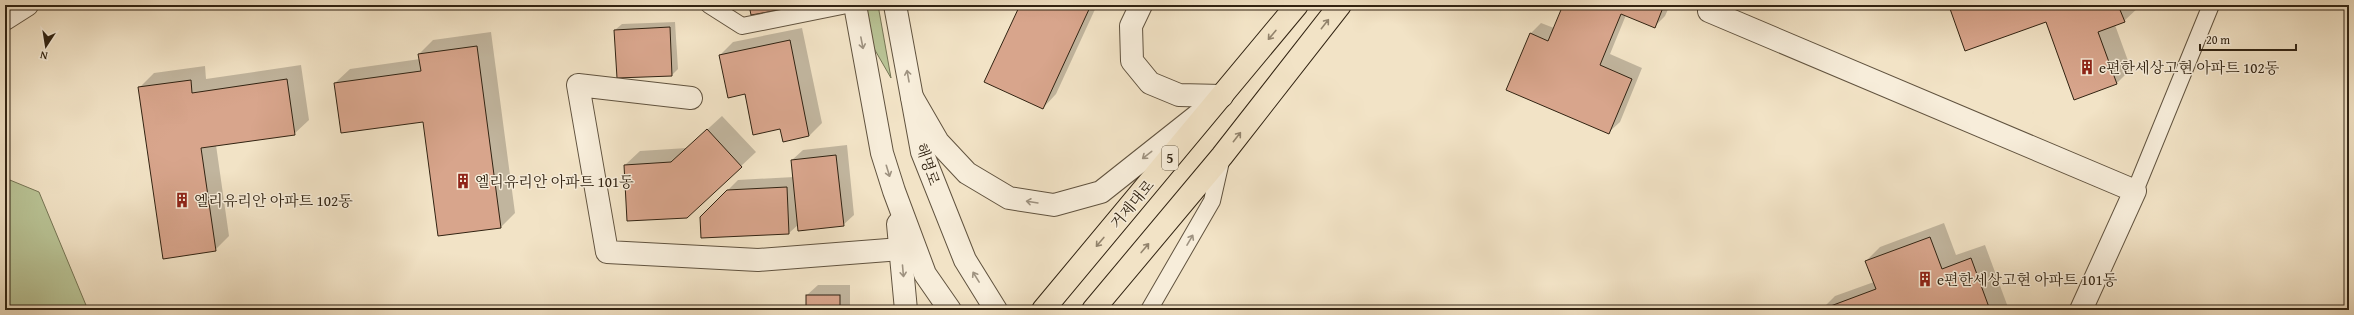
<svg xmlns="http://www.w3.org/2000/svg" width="2354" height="315" font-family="'Gentium Book Plus','Noto Serif KR',serif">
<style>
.green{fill:#b9c496;stroke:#757454}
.shadow{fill:#0003}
.building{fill:#d8a58c;stroke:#312312}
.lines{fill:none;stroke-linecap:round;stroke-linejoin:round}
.service-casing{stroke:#61533f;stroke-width:18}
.minor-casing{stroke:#61533f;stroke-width:24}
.tertiary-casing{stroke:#61533f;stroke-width:24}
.primary-casing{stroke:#312312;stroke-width:24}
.service{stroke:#f7edda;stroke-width:16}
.minor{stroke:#f7edda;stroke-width:22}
.tertiary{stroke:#f7edda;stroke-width:22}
.primary{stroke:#f2e3c6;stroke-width:22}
.oneway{stroke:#92836c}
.oneway2{stroke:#9e9280}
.labels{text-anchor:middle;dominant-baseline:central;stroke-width:3;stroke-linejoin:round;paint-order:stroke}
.shield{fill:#f7edda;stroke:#6c604e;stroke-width:1}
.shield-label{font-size:14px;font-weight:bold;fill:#312312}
.poi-label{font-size:15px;fill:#312312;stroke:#f7edda;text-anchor:start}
.street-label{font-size:15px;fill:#312312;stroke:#f7edda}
</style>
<rect width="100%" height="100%" fill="#f2e3c6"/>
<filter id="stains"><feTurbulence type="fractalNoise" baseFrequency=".005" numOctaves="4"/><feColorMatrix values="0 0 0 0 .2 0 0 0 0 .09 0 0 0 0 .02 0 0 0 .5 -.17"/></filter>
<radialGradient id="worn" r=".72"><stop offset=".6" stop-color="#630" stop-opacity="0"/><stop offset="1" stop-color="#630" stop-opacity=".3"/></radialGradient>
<g class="green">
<path d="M863,5H878L891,78L868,38Z"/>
<path d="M5,178L39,192L88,310H5Z"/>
</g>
<g class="shadow">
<path d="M1021,5H1097L1056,94L1043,108Z"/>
<path d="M1564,5H1670L1665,16L1654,27L1626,15L1610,54L1642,68L1620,122L1609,132L1531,33L1541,23L1554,28Z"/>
<path d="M1952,5H2138L2139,7L2124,21L2115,25L2131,69L2117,83L2046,21L1950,6Z"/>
<path d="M675,22L678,69L672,75L615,30L622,24Z"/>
<path d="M802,28L822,123L809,136L784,140L781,128L746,93L720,55L733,42Z"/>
<path d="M491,32L515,213L501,227L439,235L424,121L335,83L350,69L420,59L419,54L433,40Z"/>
<path d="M301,65L309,120L294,134L216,145L229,236L215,250L139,88L154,73L205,66L206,79Z"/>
<path d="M722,116L756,152L687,217L628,220L625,165L640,151L687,148Z"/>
<path d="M847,145L854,215L843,225L799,224L789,233L702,237L701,217L738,180L794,177L792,160L803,150Z"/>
<path d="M1944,223L1956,255L1985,245L2009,310H1821L1835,296L1874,282L1866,261L1880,247Z"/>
<path d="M818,285H850V310H807V295Z"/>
</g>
<g class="building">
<path d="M749,5H807L751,15Z"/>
<path d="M1020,5H1091L1043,109L984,82Z"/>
<path d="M1563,5H1664L1655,28L1621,14L1600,65L1632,79L1609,134L1506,90L1530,33L1548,41Z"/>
<path d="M1952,5H2118L2125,22L2098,32L2117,84L2074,100L2046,22L1965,51L1949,6Z"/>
<path d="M670,27L672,76L617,78L614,30Z"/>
<path d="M790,40L809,136L783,142L780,129L753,135L745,94L728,98L719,55Z"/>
<path d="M477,46L501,228L438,236L423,122L341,133L334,83L421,71L418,54Z"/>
<path d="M287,79L295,135L201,148L216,251L163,259L138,87L191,80L192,93Z"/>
<path d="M707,129L742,167L687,218L627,221L624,165L671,162Z"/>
<path d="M836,155L844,226L798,231L791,160Z"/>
<path d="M787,187L789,234L701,238L700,217L727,190Z"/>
<path d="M1930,237L1942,269L1971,258L1990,310H1820L1876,289L1865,261Z"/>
<rect x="806" y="295" width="34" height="15"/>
</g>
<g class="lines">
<g class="service-casing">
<g id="service">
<path d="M709,5L742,26L847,5"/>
<path d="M2135,191L2211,5"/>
<path d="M1149,310L1212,201L1222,157"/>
</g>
</g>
<g class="minor-casing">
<g id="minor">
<path d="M1141,5L1131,26L1132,61L1150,83L1179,95L1222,96"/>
<path d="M1709,11L2135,191L2081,310"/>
<path d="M5,19L27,5"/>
<path d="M691,98L578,85L607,252L758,260L901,249"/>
</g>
</g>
<g class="tertiary-casing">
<g id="tertiary">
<path d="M855,5L882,153L894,191L925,274L950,310"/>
<path d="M895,5L922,152L965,260L996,310"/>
<path d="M912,97L938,142L967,173L1009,198L1054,205L1101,192L1202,112"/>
<path d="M898,224L906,310"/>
</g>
</g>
<g class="primary-casing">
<g id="primary">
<path d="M1043,310L1297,5"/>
<path d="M1093,310L1222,156L1340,5"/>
</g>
</g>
<use href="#service" class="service"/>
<use href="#minor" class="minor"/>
<use href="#tertiary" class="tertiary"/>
<use href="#primary" class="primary"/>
</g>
<defs><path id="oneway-shaft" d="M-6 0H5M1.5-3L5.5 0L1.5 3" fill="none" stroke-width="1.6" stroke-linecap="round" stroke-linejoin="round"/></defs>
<g class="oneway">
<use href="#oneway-shaft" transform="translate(1325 24) rotate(-52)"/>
<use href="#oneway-shaft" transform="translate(1272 35) rotate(130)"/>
<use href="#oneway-shaft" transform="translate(1237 137) rotate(-52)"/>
<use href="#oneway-shaft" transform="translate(1100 242) rotate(130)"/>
<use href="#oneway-shaft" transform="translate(1145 248) rotate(-50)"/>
</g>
<g class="oneway2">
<use href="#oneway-shaft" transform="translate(862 43) rotate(79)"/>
<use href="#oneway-shaft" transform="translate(908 76) rotate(-100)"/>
<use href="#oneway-shaft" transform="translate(1147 155) rotate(142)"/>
<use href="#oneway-shaft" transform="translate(888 171) rotate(73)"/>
<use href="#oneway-shaft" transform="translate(1032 202) rotate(-171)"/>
<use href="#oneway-shaft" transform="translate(1190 240) rotate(-60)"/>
<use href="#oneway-shaft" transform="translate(903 271) rotate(85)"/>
<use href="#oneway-shaft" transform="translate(976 277) rotate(-122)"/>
</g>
<defs>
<g id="building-bare" transform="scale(1.2)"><path d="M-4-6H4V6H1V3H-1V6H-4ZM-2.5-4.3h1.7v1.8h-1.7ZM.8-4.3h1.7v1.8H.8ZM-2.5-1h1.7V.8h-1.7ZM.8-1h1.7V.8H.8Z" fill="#8f2418" stroke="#f7edda" stroke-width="2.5" paint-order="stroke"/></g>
</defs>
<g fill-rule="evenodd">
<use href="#building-bare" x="2087" y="67"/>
<use href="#building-bare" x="463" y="181"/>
<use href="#building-bare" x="182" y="200"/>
<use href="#building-bare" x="1925" y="279"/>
</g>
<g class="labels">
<rect class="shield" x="1162" y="146" width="16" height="24" rx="3"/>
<g class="shield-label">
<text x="1170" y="158">5</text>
</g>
<g class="poi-label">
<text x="2099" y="67">e편한세상고현 아파트 102동</text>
<text x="475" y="181">엘리유리안 아파트 101동</text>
<text x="194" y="200">엘리유리안 아파트 102동</text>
<text x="1937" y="279">e편한세상고현 아파트 101동</text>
</g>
<g class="street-label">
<text transform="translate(928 164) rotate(71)">해명로</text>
<text transform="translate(1132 204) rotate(-50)">거제대로</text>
</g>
</g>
<rect width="2354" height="315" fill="none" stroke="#f2e3c6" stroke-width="20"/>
<rect x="6" y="6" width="2342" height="303" fill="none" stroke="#312312" stroke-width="2"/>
<rect x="10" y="10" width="2334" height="295" fill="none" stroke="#312312"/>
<g transform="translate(46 46) rotate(192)" stroke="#f7edda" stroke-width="3" paint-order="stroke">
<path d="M0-3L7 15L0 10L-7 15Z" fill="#312312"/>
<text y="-6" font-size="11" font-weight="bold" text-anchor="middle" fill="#312312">N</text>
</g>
<path d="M2200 44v6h96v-6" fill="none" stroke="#312312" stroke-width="2"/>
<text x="2206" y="44" font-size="12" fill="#312312" stroke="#f7edda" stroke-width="3" paint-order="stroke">20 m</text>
<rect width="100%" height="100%" filter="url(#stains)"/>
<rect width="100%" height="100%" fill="url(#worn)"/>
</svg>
